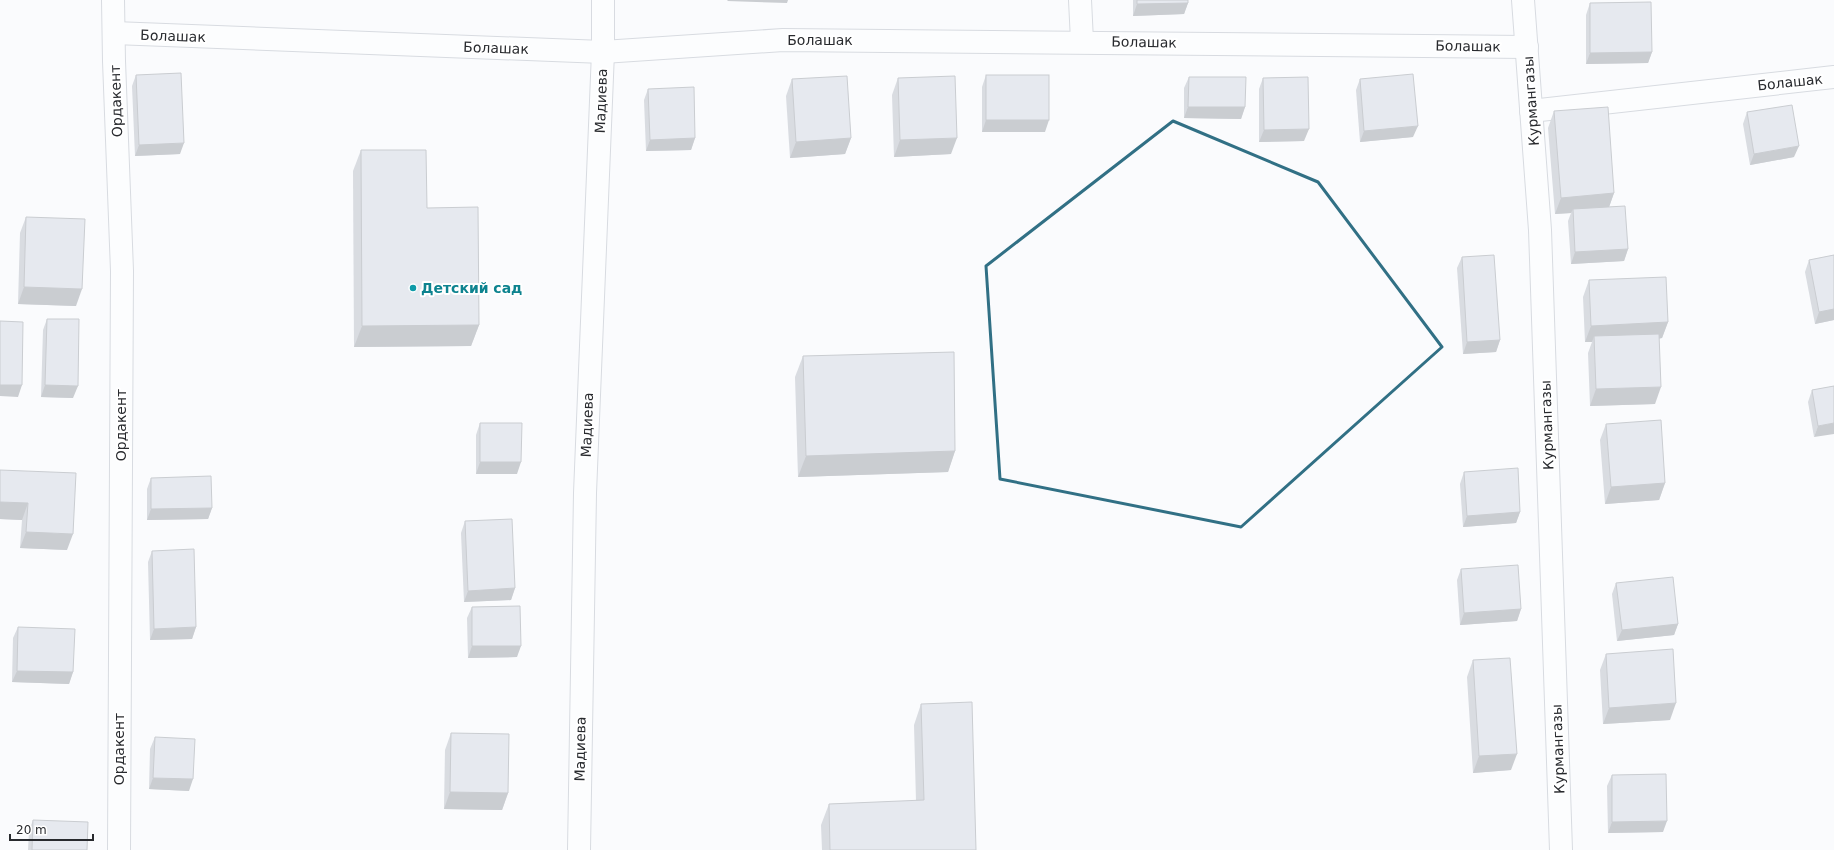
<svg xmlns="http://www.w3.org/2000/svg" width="1834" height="850" font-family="'DejaVu Sans',sans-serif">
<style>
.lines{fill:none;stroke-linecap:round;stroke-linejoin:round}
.minor-casing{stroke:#afb4be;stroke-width:24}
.minor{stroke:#fff;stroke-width:22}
.wall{fill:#b1b5bf}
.shaded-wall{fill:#90949b}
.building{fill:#ced3de;stroke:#90949b}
.marked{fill:none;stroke:#317085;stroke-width:3;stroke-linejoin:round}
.culture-dot{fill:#0f9aa8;stroke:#fff;stroke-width:1.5}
.labels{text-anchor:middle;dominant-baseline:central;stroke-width:4;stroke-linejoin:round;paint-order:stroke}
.street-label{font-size:14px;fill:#282a2e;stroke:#fff}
.culture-label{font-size:14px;font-weight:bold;fill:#0d838f;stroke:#fff;text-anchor:start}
</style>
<rect width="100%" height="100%" fill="#fafbfd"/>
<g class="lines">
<g class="minor-casing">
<g id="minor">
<path d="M113,0L114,61L122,271L119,850"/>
<path d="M1080,0L1082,41"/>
<path d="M1523,0L1540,230L1561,850"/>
<path d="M114,33L603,52L783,40L1527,47"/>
<path d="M1531,111L1834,77"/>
<path d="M579,850L585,493L603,52V0"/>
</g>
</g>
<use href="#minor" class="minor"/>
</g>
<g class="wall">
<path d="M1133,0H1188V3L1184,14L1133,16Z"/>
<path d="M1590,3L1652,52L1648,63L1586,64V15Z"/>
<path d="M136,75L180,154L135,156L132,86Z"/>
<path d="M986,75L1045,132H982V87Z"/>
<path d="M1189,77L1245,107L1241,119L1184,118V88Z"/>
<path d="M898,78L951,154L894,157L892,95Z"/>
<path d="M1263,78L1304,141L1259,142V89Z"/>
<path d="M792,79L851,138L845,154L790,158L786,96Z"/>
<path d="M1360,79L1413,137L1360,142L1356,90Z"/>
<path d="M648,89L695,138L691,150L646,151L644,100Z"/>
<path d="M1554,111L1614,193L1609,207L1628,249L1624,261L1571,264L1568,221L1571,213L1555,214L1548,128Z"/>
<path d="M1747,112L1794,157L1750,165L1743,124Z"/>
<path d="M361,150L427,208L479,325L471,346L354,347L353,171Z"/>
<path d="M26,217L76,306L18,304L20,233Z"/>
<path d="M1834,255V320L1815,324L1805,272L1809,260Z"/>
<path d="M1462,257L1500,340L1496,352L1463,354L1457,268Z"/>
<path d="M1589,280L1668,322L1662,338L1659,339L1655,404L1590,406L1588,353L1592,342H1585L1583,297Z"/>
<path d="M47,319L73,398L41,397L43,330Z"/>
<path d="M803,356L955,451L948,472L798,477L795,377Z"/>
<path d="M1834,386L1814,437L1808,402L1812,390Z"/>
<path d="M480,423L517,474H476V435Z"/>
<path d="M1606,424L1665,483L1659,500L1605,504L1600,440Z"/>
<path d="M0,470L67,550L20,548L22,520L0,519Z"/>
<path d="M1464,472L1520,512L1516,523L1463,527L1460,484Z"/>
<path d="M151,478L212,508L208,519L147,520V489Z"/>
<path d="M465,521L515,588L511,600L464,602L461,533Z"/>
<path d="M152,551L196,627L192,639L150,640L148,562Z"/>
<path d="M1461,569L1521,609L1517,621L1460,625L1457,580Z"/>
<path d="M1616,583L1678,624L1674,635L1617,641L1612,594Z"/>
<path d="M472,607L517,657L468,658L467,618Z"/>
<path d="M18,627L73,672L69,684L12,682L13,638Z"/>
<path d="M1606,654L1670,720L1603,724L1600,670Z"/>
<path d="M1473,660L1511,770L1473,773L1467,677Z"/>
<path d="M921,704L976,850H822L821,825L829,804L916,801L914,725Z"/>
<path d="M451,733L508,793L502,810L444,809L445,750Z"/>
<path d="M155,737L189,791L149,789L150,749Z"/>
<path d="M1612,775L1663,832L1608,833L1607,786Z"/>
<path d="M33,820L87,850H28L29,831Z"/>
</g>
<g class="shaded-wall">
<path d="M728,0H788L787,3L727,1Z"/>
<path d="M1188,3L1184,14L1133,16L1137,4Z"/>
<path d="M1652,52L1648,63L1586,64L1590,53Z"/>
<path d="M1188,107H1245L1241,119L1184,118Z"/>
<path d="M986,120H1049L1045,132H982Z"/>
<path d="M1418,126L1413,137L1360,142L1364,131Z"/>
<path d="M1309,129L1304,141L1259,142L1264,130Z"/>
<path d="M695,138L691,150L646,151L650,140Z"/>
<path d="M851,138L845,154L790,158L796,142Z"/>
<path d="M957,138L951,154L894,157L900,140Z"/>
<path d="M184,143L180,154L135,156L139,145Z"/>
<path d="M1799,146L1794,157L1750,165L1754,154Z"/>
<path d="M1614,193L1608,210L1573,209L1571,213L1555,214L1561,198Z"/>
<path d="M1628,249L1624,261L1571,264L1575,252Z"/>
<path d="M24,287L82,289L76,306L18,304Z"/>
<path d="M1834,309V320L1815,324L1819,312Z"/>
<path d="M1668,322L1662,338L1594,342V336L1592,342H1585L1591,326Z"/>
<path d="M479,325L471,346L354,347L362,326Z"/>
<path d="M1500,340L1496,352L1463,354L1467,342Z"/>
<path d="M0,385H22L18,397L0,396Z"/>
<path d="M45,385L78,386L73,398L41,397Z"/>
<path d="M1661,387L1655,404L1590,406L1596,389Z"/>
<path d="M1834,423V434L1814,437L1818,426Z"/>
<path d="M955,451L948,472L798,477L806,456Z"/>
<path d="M480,462H521L517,474H476Z"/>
<path d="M1665,483L1659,500L1605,504L1611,487Z"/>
<path d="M0,502L28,503L22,520L0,519Z"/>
<path d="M212,508L208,519L147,520L151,509Z"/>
<path d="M1520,512L1516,523L1463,527L1467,516Z"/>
<path d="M26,532L73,534L67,550L20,548Z"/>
<path d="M515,588L511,600L464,602L468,591Z"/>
<path d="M1521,609L1517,621L1460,625L1464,613Z"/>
<path d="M1678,624L1674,635L1617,641L1622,630Z"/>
<path d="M196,627L192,639L150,640L154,629Z"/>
<path d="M472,646H521L517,657L468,658Z"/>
<path d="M17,671L73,672L69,684L12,682Z"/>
<path d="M1676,703L1670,720L1603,724L1609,708Z"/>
<path d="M1517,754L1511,770L1473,773L1479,756Z"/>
<path d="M153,778L193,779L189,791L149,789Z"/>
<path d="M450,792L508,793L502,810L444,809Z"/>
<path d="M1667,821L1663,832L1608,833L1612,822Z"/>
</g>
<g class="building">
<path d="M1137,0H1188V3L1137,4Z"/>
<path d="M1651,2L1652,52L1590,53V3Z"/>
<path d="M181,73L184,143L139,145L136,75Z"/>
<path d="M1413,74L1418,126L1364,131L1360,79Z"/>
<rect x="986" y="75" width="63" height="45"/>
<path d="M847,76L851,138L796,142L792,79Z"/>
<path d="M955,76L957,138L900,140L898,78Z"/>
<path d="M1189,77H1246L1245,107H1188Z"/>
<path d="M1308,77L1309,129L1264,130L1263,78Z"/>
<path d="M694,87L695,138L650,140L648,89Z"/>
<path d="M1792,105L1799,146L1754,154L1747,112Z"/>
<path d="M1608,107L1614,193L1561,198L1554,111Z"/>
<path d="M361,150H426L427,208L478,207L479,325L362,326Z"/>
<path d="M1625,206L1628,249L1575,252L1573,209Z"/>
<path d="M26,217L85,219L82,289L24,287Z"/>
<path d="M1494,255L1500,340L1467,342L1462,257Z"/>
<path d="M1834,255V309L1819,312L1809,260Z"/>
<path d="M1666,277L1668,322L1591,326L1589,280Z"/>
<path d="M47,319H79L78,386L45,385Z"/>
<path d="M0,321L23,322L22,385H0Z"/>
<path d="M1659,334L1661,387L1596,389L1594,336Z"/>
<path d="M954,352L955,451L806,456L803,356Z"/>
<path d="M1834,386V423L1818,426L1812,390Z"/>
<path d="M1661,420L1665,483L1611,487L1606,424Z"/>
<path d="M480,423H522L521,462H480Z"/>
<path d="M1518,468L1520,512L1467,516L1464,472Z"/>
<path d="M0,470L76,473L73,534L26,532L28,503L0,502Z"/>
<path d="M211,476L212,508L151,509V478Z"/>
<path d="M512,519L515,588L468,591L465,521Z"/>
<path d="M194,549L196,627L154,629L152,551Z"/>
<path d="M1518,565L1521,609L1464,613L1461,569Z"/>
<path d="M1673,577L1678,624L1622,630L1616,583Z"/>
<path d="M520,606L521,646H472V607Z"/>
<path d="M18,627L75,629L73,672L17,671Z"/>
<path d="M1673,649L1676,703L1609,708L1606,654Z"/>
<path d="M1510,658L1517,754L1479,756L1473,660Z"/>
<path d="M972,702L976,850H830L829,804L924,800L921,704Z"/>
<path d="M451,733L509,734L508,793L450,792Z"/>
<path d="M155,737L195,739L193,779L153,778Z"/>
<path d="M1666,774L1667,821L1612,822V775Z"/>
<path d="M33,820L88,822L87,850H32Z"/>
</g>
<path d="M0 0H1834V850H0ZM1173,121L1318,182L1442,347L1241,527L1000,479L986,266Z" fill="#fafbfd" fill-opacity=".55" fill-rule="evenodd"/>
<path class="marked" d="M1173,121L1318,182L1442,347L1241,527L1000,479L986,266Z"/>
<circle class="culture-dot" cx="413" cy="288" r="4"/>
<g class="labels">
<g class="street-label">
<text transform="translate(173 36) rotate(2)">Болашак</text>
<text x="820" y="40">Болашак</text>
<text transform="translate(1144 42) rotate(1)">Болашак</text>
<text transform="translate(1468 46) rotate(1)">Болашак</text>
<text transform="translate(496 48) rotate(2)">Болашак</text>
<text transform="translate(1790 82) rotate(-6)">Болашак</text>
<text transform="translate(116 101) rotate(-92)">Ордакент</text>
<text transform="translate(601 101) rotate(-88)">Мадиева</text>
<text transform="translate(1531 101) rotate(-94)">Курмангазы</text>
<text transform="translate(121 425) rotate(-90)">Ордакент</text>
<text transform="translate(587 425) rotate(-88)">Мадиева</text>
<text transform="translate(1547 425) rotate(-92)">Курмангазы</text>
<text transform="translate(119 749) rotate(-90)">Ордакент</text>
<text transform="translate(580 749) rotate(-89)">Мадиева</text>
<text transform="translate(1558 749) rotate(-92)">Курмангазы</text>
</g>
<g class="culture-label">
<text x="421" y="288">Детский сад</text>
</g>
</g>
<path d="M10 834v6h83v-6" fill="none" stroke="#282a2e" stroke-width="2"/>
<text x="16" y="834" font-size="12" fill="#282a2e" stroke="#ffffff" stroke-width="3" paint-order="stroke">20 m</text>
</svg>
